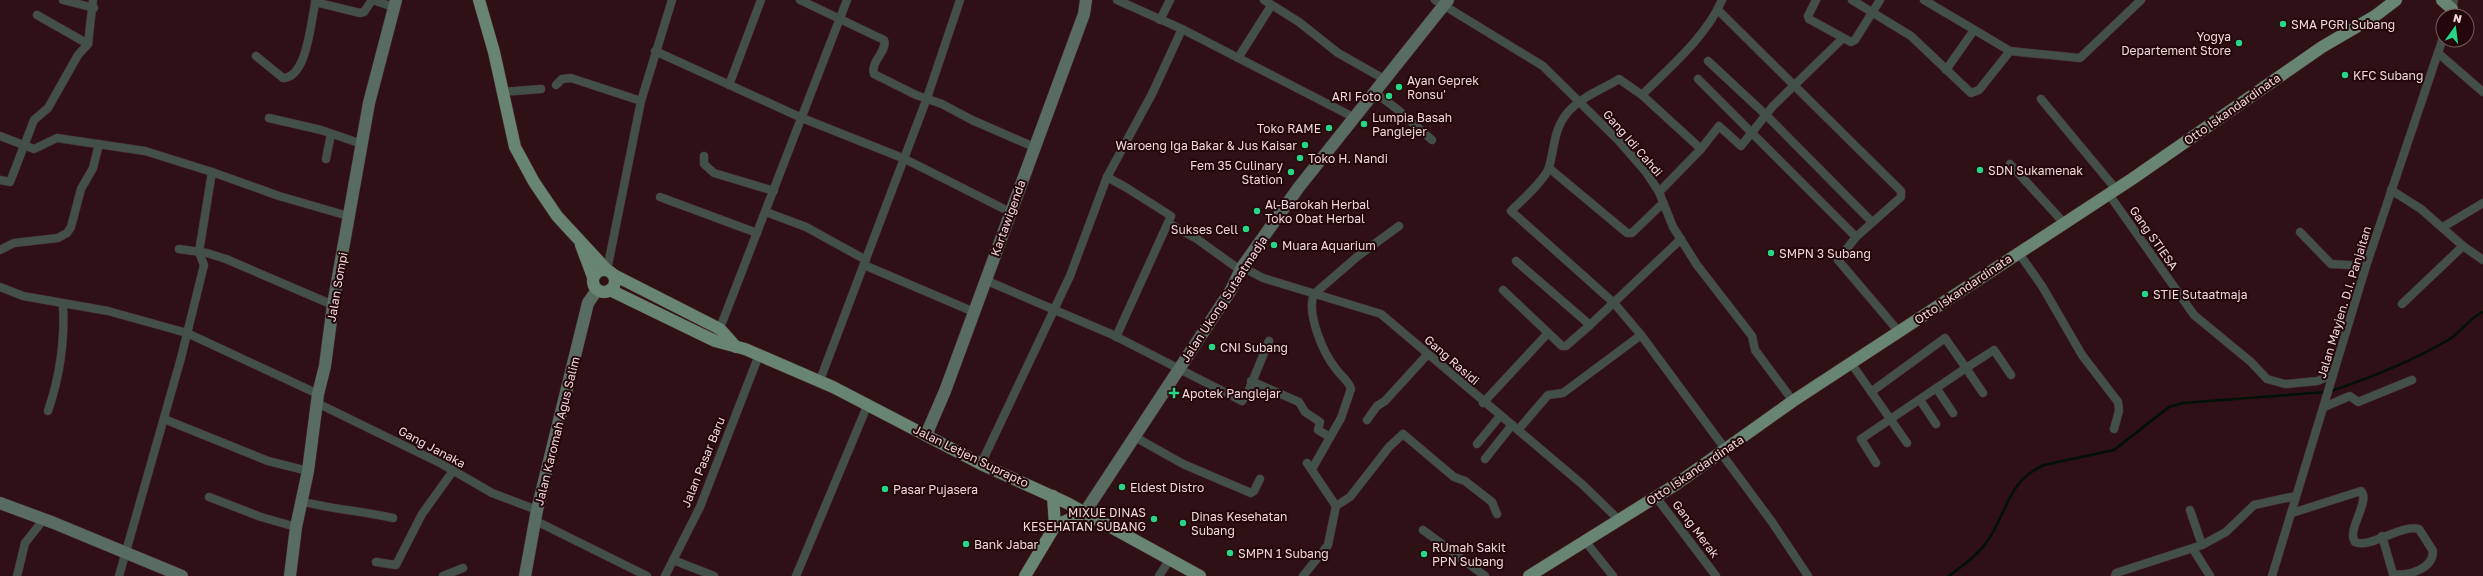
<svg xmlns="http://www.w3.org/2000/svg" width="2483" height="576" font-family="'Golos Text',sans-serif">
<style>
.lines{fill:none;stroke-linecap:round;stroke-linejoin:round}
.stream{stroke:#001105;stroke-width:2.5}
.street-casing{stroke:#4a2c30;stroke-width:9}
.secondary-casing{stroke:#4a2c30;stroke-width:13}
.primary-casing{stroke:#4a2c30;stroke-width:13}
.street{stroke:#425047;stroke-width:8}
.secondary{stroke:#586d5f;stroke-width:12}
.primary{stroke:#688472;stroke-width:12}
.poi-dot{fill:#26d886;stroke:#24070b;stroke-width:1.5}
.labels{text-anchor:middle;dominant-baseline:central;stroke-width:4;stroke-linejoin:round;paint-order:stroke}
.poi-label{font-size:12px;fill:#efd8d9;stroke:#24070b;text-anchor:start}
.street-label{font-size:12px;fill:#efd8d9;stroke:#24070b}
</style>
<rect width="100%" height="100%" fill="#2f1014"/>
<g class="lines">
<g class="stream">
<path d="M2331,391C2373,377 2412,361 2450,339C2462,331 2471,317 2483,312"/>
<path d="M1949,576C1962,566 1977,556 1986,543C2008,513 2006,482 2044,465L2114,450L2169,407L2183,403L2326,392"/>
</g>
<g class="street-casing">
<g id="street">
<path d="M63,0L94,8"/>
<path d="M373,0L393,7"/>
<path d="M800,0L884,40C888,51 870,61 874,74L916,95L942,104L972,120L1034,147"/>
<path d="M1117,0L1182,29L1353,117"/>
<path d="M1264,0L1299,22L1338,53L1384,79"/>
<path d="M1435,0L1543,66L1619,141L1646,172L1659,192L1673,227L1697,265L1752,336L1755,350L1793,401"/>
<path d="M1722,0C1706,37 1670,67 1642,95L1619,79C1603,89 1581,97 1568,112C1553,130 1555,147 1549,167C1546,179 1521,201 1511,211L1614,303L1641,335L1726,450"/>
<path d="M1816,0L1808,16L1809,19L1851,42L1855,40L1880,0"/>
<path d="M1852,0L1911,36L1971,93L1979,90L2010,51"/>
<path d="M1924,0L2010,51L2080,58L2141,0"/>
<path d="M315,2L360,13L364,12L372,0"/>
<path d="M1718,10L1901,191V197L1856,237L1838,260L1900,333"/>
<path d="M37,15L88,44"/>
<path d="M2450,16L2454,0"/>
<path d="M1160,20L1170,0"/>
<path d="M655,51L802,118L905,159L1010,212"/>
<path d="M2438,53L2483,92"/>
<path d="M256,56L283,78C308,78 311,17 316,0"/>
<path d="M1238,58L1271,6"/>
<path d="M1708,61L1766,115L1872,222"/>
<path d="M1946,70L1974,30"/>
<path d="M1698,79L1856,237"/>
<path d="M556,85L562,79L571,78L641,101"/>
<path d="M729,85L761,0"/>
<path d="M502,92L541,89"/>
<path d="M1374,92L1397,109L1432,140"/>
<path d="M1642,95L1701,149"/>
<path d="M2041,99L2115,188"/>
<path d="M269,118L321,130L362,144"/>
<path d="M0,136L34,149L57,138L145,151L212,172"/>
<path d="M704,156V164L714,173L774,191"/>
<path d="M326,159L331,134"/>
<path d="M2010,164L2064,223"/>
<path d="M1549,168L1627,233H1632L1663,203"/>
<path d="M1107,177L1127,188L1171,216L1116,337"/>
<path d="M0,180L10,182L34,120L48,108L78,55L88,44L93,0"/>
<path d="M2391,190L2421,209L2463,246L2483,260"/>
<path d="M1659,192L1701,149L1719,126L1741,146L1773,106L1843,38"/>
<path d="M2108,193L2194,315L2251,362L2267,379L2285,384L2318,381L2333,374"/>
<path d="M660,197L757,233"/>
<path d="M766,212L806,227L866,260"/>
<path d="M1168,223L1197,239L1240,270"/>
<path d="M2443,227L2483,203"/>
<path d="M2300,232L2331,264L2366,266"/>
<path d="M179,249L207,253L226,259L333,305"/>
<path d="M0,250L14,243L58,238L67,233L71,227L81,189L93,168L99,144"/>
<path d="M2018,252L2042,286L2082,355L2118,402L2119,411L2114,429"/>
<path d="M1516,261L1590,325L1681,239"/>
<path d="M864,265L974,312"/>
<path d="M1242,267L1263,278L1381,314L1583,485L1619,520"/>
<path d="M607,270L641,101L672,0"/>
<path d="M985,280L1111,334L1242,401L1248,392L1269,341"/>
<path d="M0,287L23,296L108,311L187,333L318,394"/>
<path d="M1503,290L1562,346H1566L1590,325"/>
<path d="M2402,304L2463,246"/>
<path d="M715,341L847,0"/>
<path d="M1851,363L1907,443"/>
<path d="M820,380L927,98L960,0"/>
<path d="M1251,381L1299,402L1305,412L1320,422L1318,430L1330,437"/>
<path d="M1937,389L1953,413"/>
<path d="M1871,392L1945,338L1966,368L1861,439L1876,463"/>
<path d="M1983,393L1966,368L1994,350L2011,375"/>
<path d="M1920,400L1936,424"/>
<path d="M317,403L442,464L492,493L537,510"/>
<path d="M1483,403L1548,333"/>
<path d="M2324,407L2350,396L2358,402L2412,380"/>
<path d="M48,411C60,376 65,341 63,304"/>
<path d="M164,419L268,461L308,471"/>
<path d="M1367,420L1377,406L1385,401L1427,355"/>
<path d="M1518,430L1548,395L1563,393L1641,335"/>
<path d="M1135,437L1183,464L1251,493L1254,491L1260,479"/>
<path d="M1477,444L1500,416"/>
<path d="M1721,453L1772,522L1808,576"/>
<path d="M1485,459L1512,425"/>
<path d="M981,464L1070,276L1107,177L1152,94L1182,29"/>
<path d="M1312,469L1341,418L1351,389C1349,381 1340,375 1336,369C1323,353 1306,313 1314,294L1358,256L1399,226"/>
<path d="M209,497L261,517L296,527"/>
<path d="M1656,497L1716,576"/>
<path d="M300,501C331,509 362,511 393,518"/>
<path d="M1336,506L1350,497L1389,447L1403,434L1454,477L1465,481L1492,502L1497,514"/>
<path d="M2190,510L2202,545"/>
<path d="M2292,513L2361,491C2371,501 2346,530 2355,542C2371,549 2400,524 2419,529L2433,551C2433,569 2409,576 2393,574L2382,536"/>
<path d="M536,521L647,576"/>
<path d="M1423,530L1485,576"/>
<path d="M1585,541L1613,576"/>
<path d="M2193,549L2210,576"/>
<path d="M673,560L714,576"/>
<path d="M376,562L396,565L422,514L453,471"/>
<path d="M17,576L25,543L44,519"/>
<path d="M119,576L181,358L204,265L199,252L212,172L279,196L348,216"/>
<path d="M443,576L463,568"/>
<path d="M665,576L700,507L759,355"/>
<path d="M796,576L868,404"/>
<path d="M1159,576L1170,559"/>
<path d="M1303,576L1328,545L1336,506L1307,463"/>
<path d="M2115,576L2116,573L2202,545L2226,532L2254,505L2296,496"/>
<path d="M2272,576L2366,266L2443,38"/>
</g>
</g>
<g class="secondary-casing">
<g id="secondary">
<path d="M926,435L945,391L1084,14L1086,0"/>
<path d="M0,503L54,523L182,576"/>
<path d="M1085,512L1231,290L1242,267L1299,187L1448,0"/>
<path d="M290,576L296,527L308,471L318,394L325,366L333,305L369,103L396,0"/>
<path d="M525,576L537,510L588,303L597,290"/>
</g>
</g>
<g class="primary-casing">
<g id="primary">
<path d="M479,0L494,52L515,147L534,182L557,216L607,270"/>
<path d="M2442,0L2452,9"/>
<path d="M581,245L593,277"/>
<circle cx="604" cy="281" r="11"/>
<path d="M614,275L720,329L736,347"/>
<path d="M610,290L715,341L745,349L833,387L981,464L1067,503L1200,576"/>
<path d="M1053,496L1055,526"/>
<path d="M1055,526L1085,512"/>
<path d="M1025,576L1055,526"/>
<path d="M1529,576L1675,485L1793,401L2132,179L2322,47L2375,16L2396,0"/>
</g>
</g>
<use href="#street" class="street"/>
<use href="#secondary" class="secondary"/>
<use href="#primary" class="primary"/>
</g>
<g class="poi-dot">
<circle cx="2283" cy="24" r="4"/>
<circle cx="2239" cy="43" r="4"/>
<circle cx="2345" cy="75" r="4"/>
<circle cx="1399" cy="87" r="4"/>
<circle cx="1389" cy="96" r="4"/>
<circle cx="1364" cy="124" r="4"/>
<circle cx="1329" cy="128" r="4"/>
<circle cx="1305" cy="145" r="4"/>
<circle cx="1300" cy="158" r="4"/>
<circle cx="1980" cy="170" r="4"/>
<circle cx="1291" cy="172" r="4"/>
<circle cx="1257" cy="211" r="4"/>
<circle cx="1246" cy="229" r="4"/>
<circle cx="1274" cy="245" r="4"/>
<circle cx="1771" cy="253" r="4"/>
<circle cx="2145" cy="294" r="4"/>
<circle cx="1212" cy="347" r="4"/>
<path d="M1172 387h4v4h4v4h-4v4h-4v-4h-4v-4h4z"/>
<circle cx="1122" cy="487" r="4"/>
<circle cx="885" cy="489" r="4"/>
<circle cx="1154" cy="519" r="4"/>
<circle cx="1183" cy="523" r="4"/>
<circle cx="966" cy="544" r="4"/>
<circle cx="1230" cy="553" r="4"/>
<circle cx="1424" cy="554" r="4"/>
</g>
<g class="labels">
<g class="poi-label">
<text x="2291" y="24">SMA PGRI Subang</text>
<text x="2231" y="36" text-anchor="end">Yogya<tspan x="2231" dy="14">Departement Store</tspan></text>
<text x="2353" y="75">KFC Subang</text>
<text x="1407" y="80">Ayan Geprek<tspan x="1407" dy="14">Ronsu'</tspan></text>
<text x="1381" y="96" text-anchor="end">ARI Foto</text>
<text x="1372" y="117">Lumpia Basah<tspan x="1372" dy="14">Panglejer</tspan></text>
<text x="1321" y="128" text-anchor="end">Toko RAME</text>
<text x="1297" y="145" text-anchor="end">Waroeng Iga Bakar &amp; Jus Kaisar</text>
<text x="1308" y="158">Toko H. Nandi</text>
<text x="1283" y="165" text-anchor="end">Fem 35 Culinary<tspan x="1283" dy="14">Station</tspan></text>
<text x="1988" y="170">SDN Sukamenak</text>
<text x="1265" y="204">Al-Barokah Herbal<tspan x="1265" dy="14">Toko Obat Herbal</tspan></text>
<text x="1238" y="229" text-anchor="end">Sukses Cell</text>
<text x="1282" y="245">Muara Aquarium</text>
<text x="1779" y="253">SMPN 3 Subang</text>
<text x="2153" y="294">STIE Sutaatmaja</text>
<text x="1220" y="347">CNI Subang</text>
<text x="1182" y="393">Apotek Panglejar</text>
<text x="1130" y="487">Eldest Distro</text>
<text x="893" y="489">Pasar Pujasera</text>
<text x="1146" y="512" text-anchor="end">MIXUE DINAS<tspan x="1146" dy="14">KESEHATAN SUBANG</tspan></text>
<text x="1191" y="516">Dinas Kesehatan<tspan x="1191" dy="14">Subang</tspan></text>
<text x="974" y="544">Bank Jabar</text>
<text x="1432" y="547">RUmah Sakit<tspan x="1432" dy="14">PPN Subang</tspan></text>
<text x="1238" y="553">SMPN 1 Subang</text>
</g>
<g class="street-label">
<text transform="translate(2232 109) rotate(-35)">Otto Iskandardinata</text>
<text transform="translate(1633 143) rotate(49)">Gang Idi Cahdi</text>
<text transform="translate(1008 218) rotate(-70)">Kartawigenda</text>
<text transform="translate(2154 238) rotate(55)">Gang STIESA</text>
<text transform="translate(337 287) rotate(-80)">Jalan Sompi</text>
<text transform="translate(1963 289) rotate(-34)">Otto Iskandardinata</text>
<text transform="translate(1224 299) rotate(-57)">Jalan Ukong Sutaatmadja</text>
<text transform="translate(2344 302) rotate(-73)">Jalan Mayjen. D.I. Panjaitan</text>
<text transform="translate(1452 360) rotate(41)">Gang Rasidi</text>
<text transform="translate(557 431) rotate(-76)">Jalan Karomah Agus Salim</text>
<text transform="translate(432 447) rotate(28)">Gang Janaka</text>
<text transform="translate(971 456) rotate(26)">Jalan Letjen Suprapto</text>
<text transform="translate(703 462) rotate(-68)">Jalan Pasar Baru</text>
<text transform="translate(1695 470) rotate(-34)">Otto Iskandardinata</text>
<text transform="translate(1696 529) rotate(53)">Gang Merak</text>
</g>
</g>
<g transform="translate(2455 28) rotate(14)"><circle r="19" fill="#24070b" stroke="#755b5d"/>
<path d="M0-3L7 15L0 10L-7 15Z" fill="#26d886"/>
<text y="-6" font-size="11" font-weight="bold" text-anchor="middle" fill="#efd8d9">N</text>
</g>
</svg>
